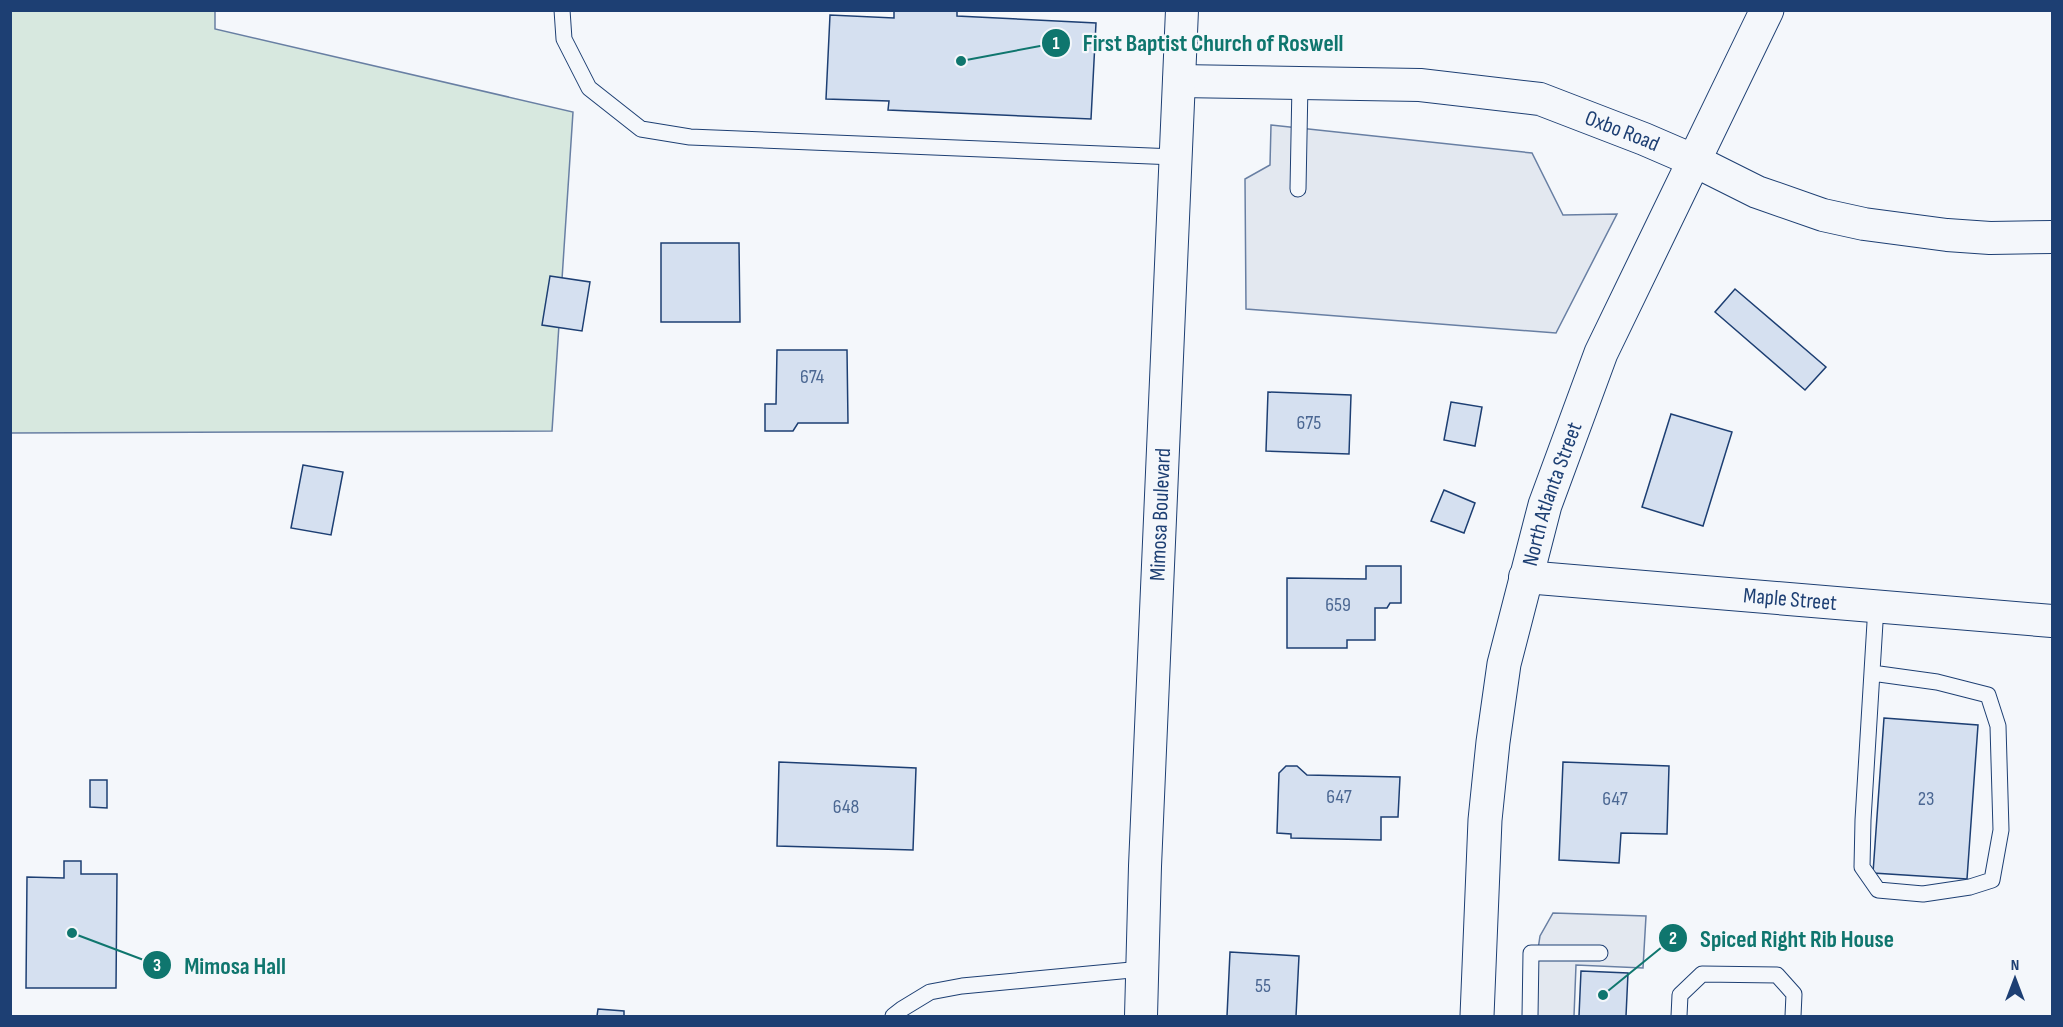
<svg xmlns="http://www.w3.org/2000/svg" width="2063" height="1027" font-family="'Sofia Sans Condensed',sans-serif">
<style>
.green{fill:#d7e8df;stroke:#687fa3;stroke-width:1.5}
.parking{fill:#e3e8f0;stroke:#687fa3;stroke-width:1.5}
.building{fill:#d5e0f0;stroke:#1d3f73;stroke-width:1.5}
.lines{fill:none;stroke-linecap:round;stroke-linejoin:round}
.lane-casing{stroke:#1d3f73;stroke-width:17}
.street-casing{stroke:#1d3f73;stroke-width:34}
.highway-casing{stroke:#1d3f73;stroke-width:35}
.lane{stroke:#f4f7fb;stroke-width:15}
.street{stroke:#f4f7fb;stroke-width:32}
.highway{stroke:#f4f7fb;stroke-width:33}
.labels{text-anchor:middle;dominant-baseline:central;stroke-width:4.5;stroke-linejoin:round;paint-order:stroke}
.number-label{font-size:20px;fill:#4b6792}
.street-label{font-size:22px;fill:#1d3f73;stroke:#f4f7fb}
.leader{fill:none;stroke:#0f766e;stroke-width:2}
.callout-dot{fill:#0f766e;stroke:#f4f7fb;stroke-width:2}
.mark-label{font-size:18px;text-anchor:middle;font-weight:bold;fill:#fff}
.callout-label{font-size:24px;text-anchor:middle;font-weight:bold;fill:#0f766e;stroke:#f4f7fb;stroke-width:4.5;stroke-linejoin:round;paint-order:stroke}
</style>
<rect width="100%" height="100%" fill="#f4f7fb"/>
<path class="green" d="M10,11H215V29L573,112L552,431L11,433Z"/>
<g class="parking">
<path d="M1271,125L1532,153L1563,215L1617,214L1556,333L1246,309L1245,179L1270,165Z"/>
<path d="M1553,913L1646,916L1643,968L1576,965L1574,1016H1528L1540,936Z"/>
</g>
<g class="building">
<path d="M904,10H957V16L1096,23L1091,119L888,110L889,101L826,99L830,15L894,18V11Z"/>
<path d="M661,243H739L740,322H661Z"/>
<path d="M550,276L590,282L582,331L542,325Z"/>
<path d="M1735,289L1826,367L1805,390L1715,312Z"/>
<path d="M777,350H847L848,423H798L793,431H765V404H776Z"/>
<path d="M1268,392L1351,395L1349,454L1266,451Z"/>
<path d="M1451,402L1482,407L1475,446L1444,440Z"/>
<path d="M1671,414L1732,432L1703,526L1642,507Z"/>
<path d="M303,465L343,472L331,535L291,528Z"/>
<path d="M1444,490L1475,503L1464,533L1431,521Z"/>
<path d="M1366,566H1401V603H1390L1387,608H1375V640H1347V648H1287V578L1366,579Z"/>
<path d="M1884,718L1978,725L1967,879L1873,873Z"/>
<path d="M779,762L916,768L913,850L777,846Z"/>
<path d="M1563,762L1669,766L1667,834L1621,833L1619,863L1559,860Z"/>
<path d="M1286,766H1297L1307,775L1400,777L1398,817H1381V840L1291,838V834L1277,833L1279,773Z"/>
<path d="M90,780H107V808L90,807Z"/>
<path d="M64,861H81V874H117L116,988H26L27,877L64,878Z"/>
<path d="M1230,952L1299,956L1296,1016H1227Z"/>
<path d="M1581,971L1628,973L1626,1016H1579Z"/>
<path d="M598,1009L624,1011V1016H597Z"/>
</g>
<g class="lines">
<g class="lane-casing">
<g id="lane">
<path d="M562,10L564,39L589,88L641,129L690,137L1175,157"/>
<path d="M1298,189L1300,84"/>
<path d="M1872,673L1937,682L1988,695L1998,726L2001,830L1992,880L1970,887L1923,894L1878,890L1862,867L1863,820L1876,606"/>
<path d="M893,1016L902,1009L930,992L962,986L1142,969"/>
<path d="M1530,1016L1531,953H1600"/>
<path d="M1679,1016L1680,995L1702,974L1777,975L1794,994L1793,1016"/>
</g>
</g>
<g class="street-casing">
<g id="street">
<path id="s1" d="M1179,81L1420,85L1540,99L1644,139L1695,161L1757,192L1823,215L1864,224L1947,235L1990,238L2052,237"/>
<path id="s2" d="M1525,577L2052,621"/>
<path id="s3" d="M1141,1016L1145,866L1182,10"/>
</g>
</g>
<g class="highway-casing">
<g id="highway">
<path id="s4" d="M1477,1016L1485,820L1493,742L1504,664L1545,505L1601,353L1767,10"/>
</g>
</g>
<use href="#lane" class="lane"/>
<use href="#street" class="street"/>
<use href="#highway" class="highway"/>
</g>
<g class="labels">
<g class="number-label">
<text x="812" y="377">674</text>
<text x="1309" y="423">675</text>
<text x="1338" y="605">659</text>
<text x="1339" y="797">647</text>
<text x="1615" y="799">647</text>
<text x="1926" y="799">23</text>
<text x="846" y="807">648</text>
<text x="1263" y="986">55</text>
</g>
<g class="street-label">
<text stroke="none"><textPath href="#s1" startOffset="450">Oxbo Road</textPath></text>
<text stroke="none"><textPath href="#s4" startOffset="530">North Atlanta Street</textPath></text>
<text stroke="none"><textPath href="#s3" startOffset="502">Mimosa Boulevard</textPath></text>
<text stroke="none"><textPath href="#s2" startOffset="266">Maple Street</textPath></text>
</g>
</g>
<path class="leader" d="M961 61L1056 43M1603 995L1673 938M72 933L157 965"/>
<g class="callout-dot">
<circle cx="961" cy="61" r="6"/>
<circle cx="1603" cy="995" r="6"/>
<circle cx="72" cy="933" r="6"/>
<circle cx="1056" cy="43" r="15"/>
<circle cx="1673" cy="938" r="15"/>
<circle cx="157" cy="965" r="15"/>
</g>
<g class="mark-label">
<text x="1056" y="49">1</text>
<text x="1673" y="944">2</text>
<text x="157" y="971">3</text>
</g>
<g class="callout-label">
<text x="1213" y="51">First Baptist Church of Roswell</text>
<text x="1797" y="947">Spiced Right Rib House</text>
<text x="235" y="974">Mimosa Hall</text>
</g>
<rect width="2063" height="1027" fill="none" stroke="#1d3f73" stroke-width="24"/>
<g transform="translate(2015 979)" stroke="#f4f7fb" stroke-width="4.5" paint-order="stroke">
<path d="M0-4.5L10 22L0 15L-10 22Z" fill="#1d3f73"/>
<text y="-9" font-size="16" font-weight="bold" text-anchor="middle" fill="#1d3f73">N</text>
</g>
</svg>
